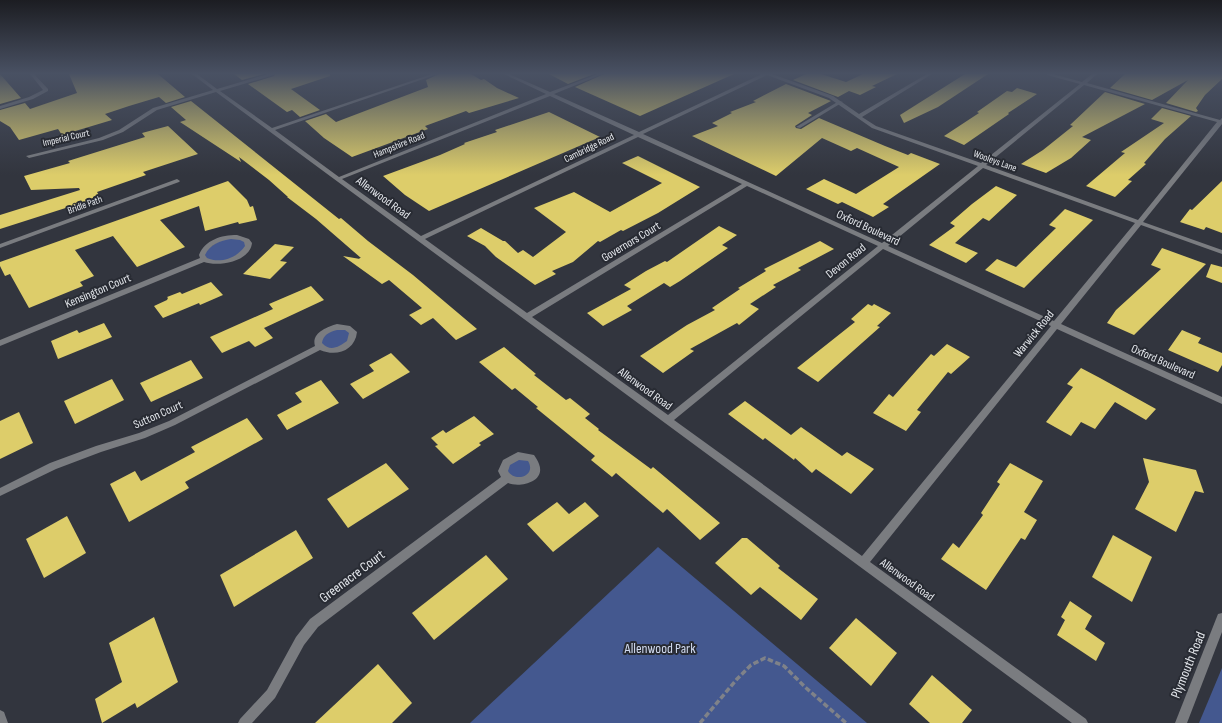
<svg xmlns="http://www.w3.org/2000/svg" width="1222" height="723" viewBox="0 0 1222 723" font-family="'Sofia Sans Condensed',sans-serif">
  <style>
    .green { fill: #44588f }
    .building { fill: #ddcd6a }
    .lines { fill: none; stroke-linecap: round; stroke-linejoin: round }
    .path { stroke: #7f8289; stroke-width: 3.5; stroke-dasharray: 5.5 2.5; stroke-linecap: butt }
    .service { fill: #7a7c80; fill-rule: evenodd }
    .minor { fill: #7a7c80; fill-rule: evenodd }
    .labels { text-anchor: middle; dominant-baseline: central; stroke-width: 4; stroke-linejoin: round; paint-order: stroke }
    .far-street-label { font-size: 10px; fill: #e4e7ec; stroke: #282b33 }
    .street-label { font-size: 12px; fill: #e4e7ec; stroke: #282b33 }
    .near-street-label { font-size: 14px; fill: #e4e7ec; stroke: #282b33 }
    .near-park-label { font-size: 14px; fill: #d1daef; stroke: #282b33 }
  </style>
  <rect width="100%" height="100%" fill="#32353e"/>
  <g class="green">
    <polygon points="242,238 248,247 228,261 208,261 203,252 222,239"/>
    <polygon points="332,328 351,330 349,344 328,351 318,340"/>
    <polygon points="527,457 536,470 516,482 504,467 506,462"/>
    <polygon points="658,547 867,723 470,723"/>
    <polygon points="1222,668 1222,723 1199,723"/>
  </g>
  <g class="building">
    <polygon points="0,74 21,98 0,104"/>
    <polygon points="69,74 158,74 185,97 166,103 159,97 129,106 105,114 112,120 62,135 58,129 19,140 10,127 0,121 0,110 25,103 30,109 77,93"/>
    <polygon points="234,74 264,74 242,80"/>
    <polygon points="275,74 330,74 330,76 291,89 320,110 300,117 292,110 287,112 248,84 274,76"/>
    <polygon points="439,74 471,74 481,80 484,79 497,88 519,98 469,113 466,111 425,126 428,129 352,157 324,138 305,121 326,114 336,122 428,87 426,80"/>
    <polygon points="549,74 594,74 568,84"/>
    <polygon points="604,74 734,74 640,116 575,87"/>
    <polygon points="806,74 821,74 846,82 863,74 897,74 872,86 876,87 860,95 849,91 838,97 793,80"/>
    <polygon points="965,74 988,74 938,107 904,123 900,115"/>
    <polygon points="1125,74 1222,74 1222,79 1205,95 1196,108 1198,111 1196,112 1166,103 1188,80 1152,100 1110,88"/>
    <polygon points="786,84 831,101 808,113 812,115 795,126 796,128 801,129 819,118 885,146 908,155 911,153 940,164 883,204 889,207 873,217 842,202 838,204 806,189 824,179 856,194 899,167 857,148 851,151 822,138 776,176 692,136 718,126 712,123 732,113 730,112 756,102 753,101"/>
    <polygon points="1017,88 1037,94 1008,113 1009,114 964,145 944,136 979,113 977,112 1007,91 1012,92"/>
    <polygon points="1105,92 1145,104 1082,137 1091,140 1071,158 1046,173 1021,164 1043,150 1073,126 1070,125"/>
    <polygon points="191,101 339,219 341,218 368,241 413,275 477,329 456,340 433,318 421,325 409,315 422,308 389,280 382,284 343,256 360,259 359,258 361,258 316,219 287,197 288,197 269,180 239,157 241,162 180,122 186,120 171,107"/>
    <polygon points="1162,108 1191,116 1165,139 1144,163 1146,164 1128,180 1132,181 1115,197 1086,186 1125,153 1121,152 1164,123 1151,119"/>
    <polygon points="549,112 600,137 429,211 405,195 383,176 440,155 465,144 464,143 497,132 495,130"/>
    <polygon points="168,126 198,154 143,172 146,175 97,192 100,197 0,229 0,215 80,190 79,188 31,190 24,176 70,163 68,161 145,137 142,133"/>
    <polygon points="638,156 700,187 658,213 623,231 621,230 600,242 598,241 573,262 552,271 556,274 535,285 496,257 485,246 467,236 481,228 503,241 505,241 518,253 523,250 533,257 566,232 534,208 574,192 610,212 662,183 622,163"/>
    <polygon points="228,181 247,200 250,207 253,206 257,220 239,224 238,222 205,231 199,206 160,220 185,247 137,267 113,236 75,250 94,276 80,282 83,286 29,308 10,274 5,276 0,266 0,262"/>
    <polygon points="1222,181 1222,233 1206,227 1204,230 1180,222 1190,209 1192,210"/>
    <polygon points="996,186 1017,195 989,221 983,218 955,243 978,253 966,263 929,245 955,226 950,223 972,204"/>
    <polygon points="1065,209 1093,220 1024,288 985,270 997,259 1016,267 1056,228 1049,225"/>
    <polygon points="719,226 737,235 722,245 728,248 680,281 670,287 664,283 627,306 632,310 603,326 587,313 631,289 624,285 646,271 665,261 667,262"/>
    <polygon points="820,241 834,249 798,268 801,270 773,285 776,287 750,304 759,309 739,325 737,323 690,349 694,351 663,373 640,356 687,325 715,310 712,308 740,289 738,288 766,271 764,269"/>
    <polygon points="275,244 294,247 280,261 287,262 270,279 243,274"/>
    <polygon points="1162,248 1206,264 1134,335 1107,323 1116,310 1161,269 1151,265"/>
    <polygon points="1211,264 1222,267 1222,283 1206,277"/>
    <polygon points="211,282 223,295 200,305 199,303 163,318 154,306 167,300 168,298 167,297 180,292 182,294"/>
    <polygon points="311,286 324,300 264,328 273,338 255,347 249,341 222,353 210,337 273,309 269,304"/>
    <polygon points="868,304 872,306 874,304 891,313 877,326 880,327 818,382 797,368 855,322 851,319"/>
    <polygon points="104,323 112,337 58,359 51,341 77,330 79,333"/>
    <polygon points="1182,330 1201,338 1198,343 1222,353 1222,365 1218,372 1168,350"/>
    <polygon points="947,344 970,357 951,374 948,372 917,410 921,412 906,431 873,413 889,394 893,397 931,354 934,356"/>
    <polygon points="504,347 536,374 534,375 566,400 570,398 590,414 585,418 599,429 598,430 651,469 653,467 720,523 700,540 667,509 663,513 616,473 612,477 591,460 595,456 536,408 538,407 515,388 512,390 479,362"/>
    <polygon points="391,353 410,372 363,399 350,384 374,371 369,365"/>
    <polygon points="191,360 203,378 151,402 140,383"/>
    <polygon points="1081,368 1100,378 1156,409 1146,420 1115,402 1095,429 1081,422 1071,436 1046,422 1073,387 1067,384"/>
    <polygon points="112,379 124,400 75,424 64,401"/>
    <polygon points="321,380 339,403 287,430 277,415 302,402 295,393"/>
    <polygon points="745,401 791,435 801,427 842,456 847,452 874,469 851,494 816,469 812,473 795,458 794,460 765,438 763,440 728,414"/>
    <polygon points="19,412 33,443 0,459 0,421"/>
    <polygon points="474,416 494,434 479,443 481,445 453,464 435,446 438,445 431,438 443,430 446,433"/>
    <polygon points="247,418 263,439 185,482 189,488 129,522 110,484 135,471 141,481 195,452 191,447"/>
    <polygon points="1143,458 1196,470 1204,493 1195,491 1176,532 1135,509 1149,482"/>
    <polygon points="386,463 409,489 348,528 327,499"/>
    <polygon points="1010,463 1043,481 1024,512 1037,520 1025,540 1021,538 986,590 941,559 953,543 959,548 983,515 981,513 1000,484 997,482"/>
    <polygon points="557,502 569,514 585,502 599,516 553,552 527,524"/>
    <polygon points="67,516 86,553 44,578 26,539"/>
    <polygon points="296,530 313,558 234,607 220,575"/>
    <polygon points="1113,535 1152,557 1132,602 1092,577"/>
    <polygon points="742,538 747,538 780,566 778,568 818,599 801,620 760,587 751,595 715,563"/>
    <polygon points="486,555 508,579 434,640 412,613"/>
    <polygon points="1070,601 1092,616 1085,629 1105,643 1096,661 1057,635 1065,620 1061,617"/>
    <polygon points="154,617 178,682 137,708 135,703 102,723 95,699 122,682 109,643"/>
    <polygon points="856,618 897,653 871,686 829,648"/>
    <polygon points="378,664 412,703 392,723 315,723"/>
    <polygon points="932,675 972,710 962,723 930,723 909,704"/>
  </g>
  <g class="lines">
    <polyline class="path" points="700,723 737,679 751,665 765,658 784,666 805,687 846,723"/>
    <polygon class="service" points="839,101 843,102 800,128 796,127"/>
    <g class="minor">
      <polygon points="30,74 34,74 48,89 48,91 33,99 0,109 0,106 29,97 43,90"/>
      <path d="M 192,74 L 197,74 L 217,89 L 268,74 L 274,74 L 274,75 L 220,91 L 272,128 L 432,74 L 438,74 L 275,130 L 339,177 L 546,94 L 504,74 L 509,74 L 550,92 L 598,74 L 603,74 L 554,94 L 639,132 L 762,74 L 772,74 L 833,96 L 859,114 L 927,74 L 932,74 L 862,117 L 876,126 L 981,163 L 1080,84 L 1047,75 L 1047,74 L 1053,74 L 1082,82 L 1092,74 L 1097,74 L 1087,83 L 1220,120 L 1222,118 L 1222,124 L 1143,222 L 1222,250 L 1222,254 L 1141,225 L 1061,324 L 1222,397 L 1222,404 L 1057,329 L 870,562 L 1086,719 L 1088,723 L 1072,723 L 216,92 L 157,110 L 123,132 L 103,140 L 29,158 L 26,156 L 99,138 L 119,130 L 153,108 L 213,90 ZM 767,75 L 829,98 L 872,128 L 978,166 L 882,243 L 643,134 ZM 1084,85 L 1217,122 L 1138,220 L 986,165 ZM 550,96 L 634,135 L 421,236 L 342,179 ZM 638,137 L 742,184 L 527,313 L 425,239 ZM 983,168 L 1135,223 L 1054,321 L 888,246 ZM 747,186 L 878,246 L 668,415 L 532,317 ZM 883,249 L 1051,326 L 862,556 L 674,420 Z"/>
      <polygon points="177,179 180,181 179,182 0,248 0,244"/>
      <path d="M 237,235 L 249,239 L 252,243 C 250,262 218,267 204,262 L 0,346 L 0,340 L 200,258 L 199,255 C 205,240 221,235 237,235 ZM 231,239 L 240,240 L 244,242 L 245,246 C 237,258 220,264 207,258 L 205,255 C 210,244 220,241 231,239 Z"/>
      <path d="M 337,324 L 350,326 L 357,332 C 355,351 336,357 320,350 L 175,425 L 145,438 L 101,452 L 56,469 L 0,496 L 0,488 L 50,463 L 96,446 L 139,433 L 169,421 L 315,346 C 311,333 327,327 337,324 ZM 337,330 L 345,330 L 349,333 L 347,341 C 339,347 330,352 322,343 C 323,335 329,332 337,330 Z"/>
      <path d="M 518,452 L 534,455 C 536,458 538,461 539,464 C 546,482 520,488 508,483 L 318,627 L 304,645 L 275,698 L 252,723 L 238,723 L 240,719 L 267,690 L 296,637 L 310,619 L 501,477 L 498,471 L 503,460 ZM 519,460 L 528,461 C 537,476 515,483 508,471 L 510,465 Z"/>
      <polygon points="1222,613 1222,632 1187,723 1175,723 1218,614"/>
      <polygon points="0,710 4,712 8,723 0,723"/>
    </g>
  </g>
  <linearGradient id="sky" x2="0" y2="1"><stop stop-color="#1c1d22"/><stop offset="0.42" stop-color="#495163"/><stop offset="1" stop-color="#495163" stop-opacity="0"/></linearGradient>
  <rect width="1222" height="175" fill="url(#sky)"/>
  <g class="labels">
    <g class="far-street-label">
      <text transform="translate(66 138) rotate(-13)">Imperial Court</text>
      <text transform="translate(399 145) rotate(-22)">Hampshire Road</text>
      <text transform="translate(589 148) rotate(-26)">Cambridge Road</text>
      <text transform="translate(995 161) rotate(20)">Wooleys Lane</text>
      <text transform="translate(85 205) rotate(-20)">Bridle Path</text>
    </g>
    <g class="street-label">
      <text transform="translate(383 198) rotate(36)">Allenwood Road</text>
      <text transform="translate(868 228) rotate(25)">Oxford Boulevard</text>
      <text transform="translate(631 242) rotate(-31)">Governors Court</text>
      <text transform="translate(846 261) rotate(-39)">Devon Road</text>
      <text transform="translate(98 291) rotate(-23)">Kensington Court</text>
      <text transform="translate(1034 334) rotate(-51)">Warwick Road</text>
      <text transform="translate(1163 362) rotate(24)">Oxford Boulevard</text>
      <text transform="translate(645 389) rotate(36)">Allenwood Road</text>
      <text transform="translate(158 415) rotate(-24)">Sutton Court</text>
      <text transform="translate(907 580) rotate(36)">Allenwood Road</text>
    </g>
    <g class="near-street-label">
      <text transform="translate(352 576) rotate(-37)">Greenacre Court</text>
      <text transform="translate(1188 665) rotate(-68)">Plymouth Road</text>
    </g>
    <g class="near-park-label">
      <text x="660" y="648">Allenwood Park</text>
    </g>
  </g>
</svg>
